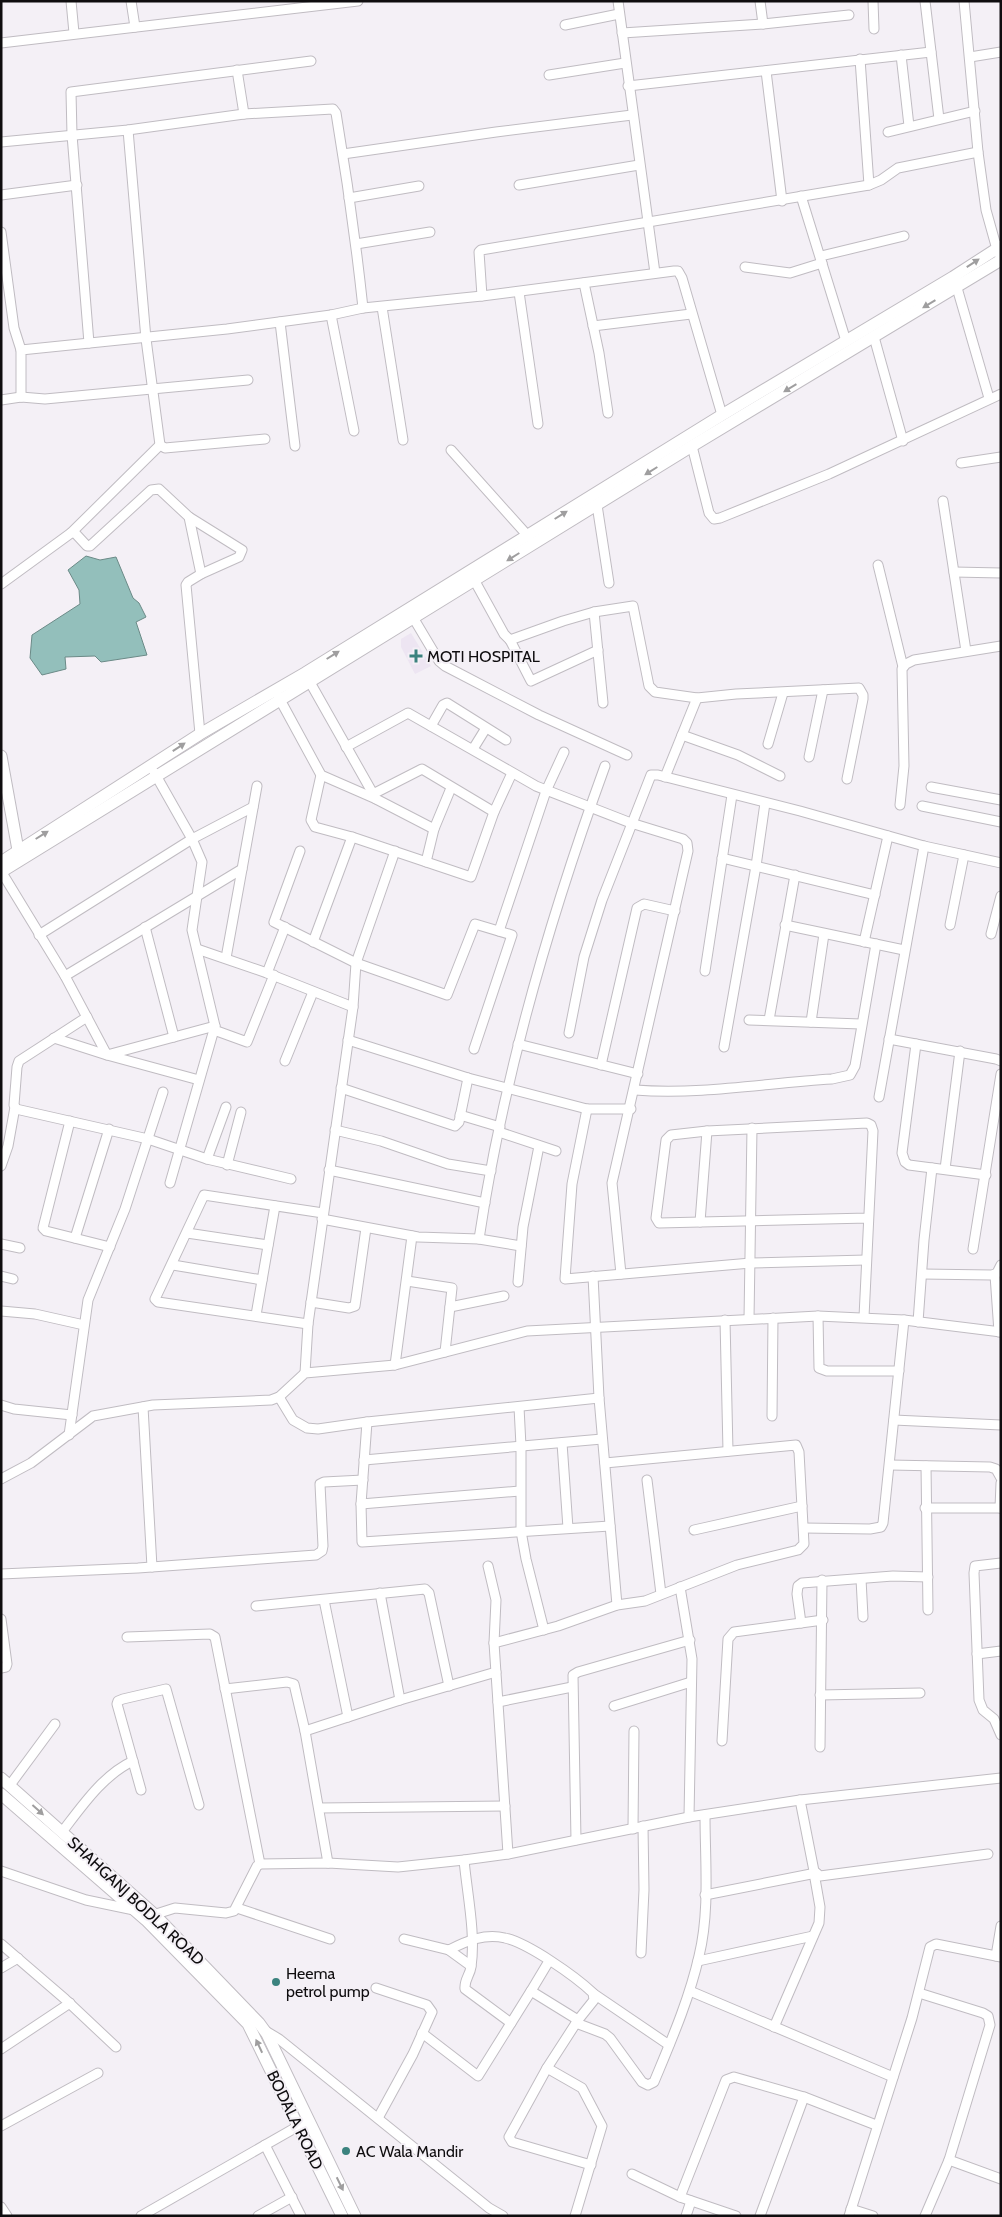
<svg xmlns="http://www.w3.org/2000/svg" width="1002" height="2217" viewBox="0 0 1002 2217" font-family="Cabin,sans-serif">
  <style>
    .built { fill: #ede5f2 }
    .water { fill: #93bfbb; stroke: #6b8a87 }
    .lines { fill: none; stroke-linecap: round; stroke-linejoin: round }
    .minor-casing { stroke: #c0bcc2; stroke-width: 11 }
    .major-casing { stroke: #c0bcc2; stroke-width: 13 }
    .minor { stroke: #fff; stroke-width: 9 }
    .major { stroke: #fff; stroke-width: 11 }
    .oneway { fill: #9f9e9f }
    .poi-dot { fill: #3b827e; stroke: #f4f0f6; stroke-width: 2 }
    .labels { text-anchor: middle; dominant-baseline: central; stroke-width: 4; stroke-linejoin: round; paint-order: stroke }
    .poi-label { font-size: 16px; fill: #0f0d0f; stroke: #f4f0f6; text-anchor: start }
    .street-label { font-size: 16px; fill: #0f0d0f; stroke: #f4f0f6 }
  </style>
  <rect width="100%" height="100%" fill="#f4f0f6"/>
  <polygon class="built" points="411,633 431,666 415,674 401,647 401,639"/>
  <polygon class="water" points="86,556 100,560 116,557 133,598 139,603 146,617 136,622 147,655 101,662 95,656 65,657 66,669 42,675 30,658 32,635 80,604 79,590 68,570"/>
  <g class="lines">
    <defs>
      <g id="minor">
        <polyline points="71,1 74,33"/>
        <polyline points="131,1 135,27"/>
        <polyline points="618,1 655,273"/>
        <polyline points="760,1 763,24"/>
        <polyline points="873,1 874,29"/>
        <polyline points="925,1 939,119"/>
        <polyline points="964,1 978,152 986,210 998,253"/>
        <polyline points="565,25 619,14"/>
        <polyline points="622,33 763,24 849,15"/>
        <polyline points="1,43 358,1"/>
        <polyline points="901,55 909,126"/>
        <polyline points="970,57 1001,52"/>
        <polyline points="860,59 869,185"/>
        <polyline points="237,70 244,114"/>
        <polyline points="766,71 782,201"/>
        <polyline points="549,75 625,63"/>
        <polyline points="628,86 931,52"/>
        <polyline points="128,130 146,339 160,445"/>
        <polyline points="888,132 975,111"/>
        <path d="M 1,142 L 128,130 L 244,114 L 333,109 L 336,113 C 347,178 356,243 363,308"/>
        <polyline points="343,154 496,132 632,115"/>
        <polyline points="519,185 639,165"/>
        <polyline points="1,195 77,185"/>
        <polyline points="801,196 846,341"/>
        <polyline points="349,198 419,186"/>
        <polyline points="1,232 14,328 21,350"/>
        <polyline points="356,244 430,232"/>
        <polyline points="821,256 904,236"/>
        <polyline points="745,267 790,273 822,263"/>
        <polyline points="955,281 989,398"/>
        <polyline points="584,283 599,353 608,413"/>
        <polyline points="519,292 538,424"/>
        <polyline points="482,296 479,252 481,250 869,185 881,180 898,168 978,152"/>
        <polyline points="382,307 403,440"/>
        <polyline points="331,315 354,431"/>
        <polyline points="280,322 295,446"/>
        <polyline points="593,326 691,314"/>
        <polyline points="874,337 903,441"/>
        <polyline points="89,343 72,135 71,92 311,61"/>
        <polyline points="21,397 21,350 227,329 331,315 363,308 482,296 674,271 678,271 682,278 722,415"/>
        <polyline points="1,400 21,397 45,399 248,380"/>
        <polyline points="160,445 165,448 265,439"/>
        <polyline points="692,446 709,513 714,519 720,518 829,474 1001,394"/>
        <polyline points="451,450 528,536"/>
        <polyline points="961,463 1001,457"/>
        <polyline points="943,501 966,651"/>
        <polyline points="597,505 609,583"/>
        <polyline points="189,517 242,550 239,557 201,574"/>
        <polyline points="71,533 160,445"/>
        <polyline points="878,565 903,667"/>
        <polyline points="954,572 1001,573"/>
        <polyline points="472,576 504,634 510,640 563,621 594,612 633,606 649,686 655,692 697,698 736,694 859,688 863,695 863,699 847,779"/>
        <polyline points="1,584 71,533 74,532 87,546 90,546 151,490 159,489 189,517 201,574 188,582 186,585 200,734"/>
        <polyline points="594,612 603,703"/>
        <polyline points="411,614 439,661 445,666 539,715 627,755"/>
        <polyline points="510,640 531,681 598,650"/>
        <polyline points="307,677 376,799 434,829"/>
        <polyline points="278,696 321,775 376,799"/>
        <polyline points="431,726 443,705 447,703 506,740"/>
        <polyline points="682,735 738,755 780,776"/>
        <polyline points="768,744 783,693"/>
        <polyline points="346,747 408,713 536,786 631,823 683,839 687,843 688,851 612,1183 621,1274"/>
        <polyline points="473,749 486,728"/>
        <polyline points="809,757 823,690"/>
        <polyline points="154,772 192,839 202,862 192,930 215,1026 170,1183"/>
        <polyline points="321,775 311,820 315,827 352,837 471,877 494,812 512,773"/>
        <polyline points="665,777 697,698"/>
        <polyline points="931,787 1001,800"/>
        <polyline points="373,794 422,769 494,812"/>
        <polyline points="900,805 904,766 902,669 906,664 914,660 1001,646"/>
        <polyline points="922,806 1001,822"/>
        <polyline points="300,851 274,922 356,963 447,995 475,924 512,935 474,1049"/>
        <polyline points="722,858 875,895"/>
        <polyline points="426,862 434,829 451,788"/>
        <polyline points="1,871 65,976 107,1055 215,1026"/>
        <polyline points="785,925 904,950"/>
        <polyline points="950,925 964,855"/>
        <polyline points="145,927 174,1037"/>
        <polyline points="499,931 546,791 564,752"/>
        <polyline points="991,934 1001,896"/>
        <polyline points="39,935 192,839 253,807"/>
        <polyline points="313,942 352,837"/>
        <polyline points="864,942 888,836"/>
        <polyline points="197,949 267,973 353,1007"/>
        <polyline points="226,958 257,786"/>
        <polyline points="705,971 732,795"/>
        <polyline points="267,973 285,927"/>
        <polyline points="65,976 242,869"/>
        <polyline points="87,1017 19,1061 17,1067 14,1105 16,1109 148,1139 207,1159 291,1179"/>
        <polyline points="749,1020 861,1024"/>
        <polyline points="769,1020 795,875"/>
        <polyline points="811,1022 824,934"/>
        <polyline points="214,1030 247,1042 274,975"/>
        <polyline points="569,1033 584,957 602,900 651,775 658,775 800,811 924,846 1001,863"/>
        <polyline points="54,1038 107,1055 199,1080"/>
        <polyline points="889,1039 996,1059 1001,1061"/>
        <polyline points="348,1040 468,1078 587,1109 631,1109"/>
        <polyline points="518,1044 638,1074"/>
        <polyline points="916,1044 902,1153 905,1162 909,1165 986,1175"/>
        <polyline points="724,1047 756,866 765,803"/>
        <polyline points="285,1061 313,992"/>
        <polyline points="601,1065 637,908 644,904 675,911"/>
        <polyline points="341,1088 455,1126 459,1122 468,1078"/>
        <path d="M 635,1090 C 701,1095 766,1083 832,1079 L 850,1075 L 855,1066 L 876,944"/>
        <polyline points="879,1097 924,846"/>
        <polyline points="587,1109 572,1184 565,1279 751,1263 866,1260"/>
        <polyline points="460,1115 500,1127"/>
        <polyline points="70,1121 43,1228 46,1231 110,1247"/>
        <polyline points="335,1130 381,1141 448,1164 491,1171"/>
        <polyline points="499,1132 556,1151"/>
        <polyline points="207,1159 226,1107"/>
        <polyline points="227,1165 241,1112"/>
        <polyline points="1,1166 8,1146 15,1107"/>
        <polyline points="945,1169 960,1051"/>
        <polyline points="329,1170 485,1203"/>
        <polyline points="322,1219 418,1237 479,1239 521,1246"/>
        <polyline points="700,1222 707,1131"/>
        <polyline points="187,1233 268,1245"/>
        <polyline points="75,1238 109,1129"/>
        <path d="M 479,1239 C 503,1077 549,920 605,766"/>
        <polyline points="1,1244 20,1248"/>
        <polyline points="973,1249 1001,1074"/>
        <polyline points="173,1265 262,1280"/>
        <polyline points="922,1274 992,1275 997,1273 1001,1265"/>
        <polyline points="995,1275 999,1332"/>
        <polyline points="1,1276 13,1279"/>
        <polyline points="593,1276 599,1398 617,1605"/>
        <polyline points="407,1281 452,1288 445,1352"/>
        <polyline points="518,1282 523,1227 539,1146"/>
        <polyline points="311,1302 349,1308 355,1306 366,1228"/>
        <polyline points="450,1307 504,1296"/>
        <polyline points="1,1311 35,1314 84,1325"/>
        <polyline points="256,1315 275,1206"/>
        <polyline points="818,1316 819,1368 827,1371 899,1371"/>
        <polyline points="864,1317 873,1131 871,1125 867,1123 707,1131 671,1135 666,1140 656,1218 659,1223 868,1218"/>
        <polyline points="749,1319 752,1128"/>
        <polyline points="725,1320 728,1451"/>
        <polyline points="918,1322 924,1240 932,1168"/>
        <polyline points="308,1324 158,1302 155,1299 204,1195 323,1213"/>
        <polyline points="395,1365 412,1236"/>
        <polyline points="305,1373 308,1324 353,1007 356,963 395,851"/>
        <polyline points="279,1397 293,1420 307,1428 318,1429 367,1422 599,1398"/>
        <polyline points="1,1405 14,1409 72,1415"/>
        <polyline points="143,1407 152,1567"/>
        <polyline points="519,1407 521,1446 521,1531 526,1559 544,1630"/>
        <polyline points="772,1416 773,1318"/>
        <polyline points="894,1420 1001,1425"/>
        <polyline points="367,1422 361,1504 362,1542 610,1526"/>
        <polyline points="69,1435 88,1300 125,1209 163,1092"/>
        <polyline points="562,1443 568,1528"/>
        <polyline points="364,1460 602,1439"/>
        <polyline points="890,1465 990,1467 996,1469 1001,1478"/>
        <polyline points="926,1466 928,1610"/>
        <polyline points="1,1479 31,1463 93,1416 153,1405 271,1400 279,1397 305,1373 395,1365 527,1331 818,1316 904,1320 1001,1332"/>
        <polyline points="647,1480 661,1594"/>
        <polyline points="361,1504 520,1491"/>
        <polyline points="925,1508 1001,1508"/>
        <polyline points="1000,1508 1001,1483"/>
        <polyline points="804,1528 870,1529 881,1527 883,1523 904,1320"/>
        <polyline points="694,1530 802,1506"/>
        <polyline points="1001,1563 975,1566 974,1573 979,1700 983,1710 994,1719 1001,1735"/>
        <polyline points="488,1566 496,1600 494,1643 508,1854"/>
        <polyline points="1,1574 138,1568 316,1555 322,1551 323,1546 320,1484 324,1482 363,1480"/>
        <polyline points="861,1579 863,1617"/>
        <polyline points="680,1587 692,1659 689,1817"/>
        <polyline points="380,1593 400,1700"/>
        <polyline points="324,1600 348,1717"/>
        <polyline points="256,1606 425,1589 429,1593 449,1686"/>
        <polyline points="1,1619 7,1664 6,1667 1,1668"/>
        <polyline points="801,1623 797,1594 798,1586 802,1583 893,1576 928,1577"/>
        <polyline points="127,1637 210,1634 215,1637 260,1864"/>
        <polyline points="494,1643 558,1626 617,1605 645,1601 737,1565 798,1550 804,1544 799,1452 796,1445 605,1463"/>
        <polyline points="977,1654 1001,1651"/>
        <polyline points="225,1689 287,1682 294,1684 305,1731 328,1863"/>
        <polyline points="820,1695 920,1693"/>
        <polyline points="498,1702 572,1687"/>
        <polyline points="614,1706 691,1682"/>
        <polyline points="305,1731 400,1700 496,1672"/>
        <polyline points="722,1741 728,1639 734,1632 823,1620"/>
        <polyline points="820,1747 822,1580"/>
        <polyline points="10,1785 55,1724"/>
        <polyline points="141,1790 117,1704 118,1701 123,1699 166,1689 199,1805"/>
        <polyline points="800,1800 814,1871 820,1876 988,1854"/>
        <polyline points="319,1808 505,1806"/>
        <polyline points="633,1829 634,1731"/>
        <path d="M 62,1832 C 82,1806 103,1775 133,1761"/>
        <polyline points="576,1840 573,1675 578,1672 690,1640"/>
        <path d="M 464,1860 C 467,1893 476,1934 471,1967 C 470,1975 464,1980 465,1989 L 511,2023"/>
        <polyline points="1,1871 86,1900 134,1910"/>
        <polyline points="705,1895 816,1873"/>
        <polyline points="237,1908 330,1939"/>
        <polyline points="150,1916 175,1908 226,1913 234,1911 257,1866 260,1864 328,1863 398,1867 464,1860 508,1854 689,1817 800,1800 1001,1778"/>
        <path d="M 404,1939 L 449,1950 C 466,1941 485,1933 505,1938 C 528,1943 575,1976 593,1993 L 594,2000 L 578,2020 L 547,2068 L 509,2137 L 512,2142 L 591,2165"/>
        <polyline points="1,1944 65,1999 116,2047"/>
        <polyline points="449,1950 471,1966"/>
        <polyline points="641,1953 644,1890 643,1826"/>
        <polyline points="996,1956 1001,1926"/>
        <polyline points="549,1961 531,1991 578,2020"/>
        <polyline points="698,1961 813,1936"/>
        <polyline points="1,1968 18,1958"/>
        <polyline points="376,1988 427,2005 432,2012 413,2054 378,2118"/>
        <polyline points="690,1991 893,2077"/>
        <polyline points="919,1993 983,2013 988,2016 990,2025 949,2160 925,2216"/>
        <polyline points="594,1994 669,2045"/>
        <path d="M 576,2023 L 605,2034 L 610,2038 L 642,2082 L 648,2085 L 654,2082 C 671,2041 689,2000 699,1956 C 710,1911 705,1861 705,1815"/>
        <polyline points="774,2027 819,1923 820,1907 814,1873"/>
        <polyline points="264,2030 279,2039 489,2208 503,2216"/>
        <polyline points="422,2033 478,2076 531,1991"/>
        <polyline points="1,2049 70,2003"/>
        <polyline points="547,2068 582,2088 602,2126 575,2216"/>
        <polyline points="804,2097 876,2125"/>
        <polyline points="1,2126 98,2073"/>
        <polyline points="265,2145 301,2216"/>
        <polyline points="949,2160 1001,2179"/>
        <polyline points="632,2174 680,2197 736,2216"/>
        <polyline points="680,2197 726,2080 734,2077 804,2097 760,2216"/>
        <polyline points="1,2207 7,2216"/>
        <polyline points="851,2209 873,2216"/>
        <polyline points="141,2216 302,2124"/>
        <polyline points="258,2216 292,2197"/>
        <polyline points="686,2216 691,2201"/>
        <polyline points="849,2216 912,2018 930,1947 936,1944 1001,1957"/>
      </g>
      <g id="major">
        <polyline points="1,756 18,850"/>
        <polyline points="1,862 200,734 305,673 722,415 953,277 1001,246"/>
        <polyline points="1,872 692,446 1001,260"/>
        <polyline points="1,1778 154,1914 259,2023 267,2034 355,2216"/>
        <polyline points="1,1794 146,1920 248,2024 342,2216"/>
      </g>
    </defs>
    <use href="#minor" class="minor-casing"/>
    <use href="#major" class="major-casing"/>
    <use href="#minor" class="minor"/>
    <use href="#major" class="major"/>
  </g>
  <defs><path id="oneway-solid" d="M-6-.8H1V-3.2L6.5 0L1 3.2V.8H-6Z" transform="scale(1.25)"/></defs>
  <g class="oneway">
    <use href="#oneway-solid" transform="translate(973 263) rotate(-33)"/>
    <use href="#oneway-solid" transform="translate(929 304) rotate(149)"/>
    <use href="#oneway-solid" transform="translate(790 388) rotate(149)"/>
    <use href="#oneway-solid" transform="translate(651 471) rotate(148)"/>
    <use href="#oneway-solid" transform="translate(561 515) rotate(-32)"/>
    <use href="#oneway-solid" transform="translate(513 557) rotate(148)"/>
    <use href="#oneway-solid" transform="translate(333 655) rotate(-32)"/>
    <use href="#oneway-solid" transform="translate(179 747) rotate(-33)"/>
    <use href="#oneway-solid" transform="translate(42 835) rotate(-32)"/>
    <use href="#oneway-solid" transform="translate(38 1810) rotate(42)"/>
    <use href="#oneway-solid" transform="translate(259 2046) rotate(-115)"/>
    <use href="#oneway-solid" transform="translate(340 2184) rotate(64)"/>
  </g>
  <g class="poi-dot">
    <path d="M413.5 648.5h5v5h5v5h-5v5h-5v-5h-5v-5h5z"/>
    <circle cx="276" cy="1982" r="5"/>
    <circle cx="346" cy="2151" r="5"/>
  </g>
  <g class="labels">
    <g class="poi-label">
      <text x="427" y="656">MOTI HOSPITAL</text>
      <text x="286" y="1973">Heema<tspan x="286" dy="18">petrol pump</tspan></text>
      <text x="356" y="2151">AC Wala Mandir</text>
    </g>
    <g class="street-label">
      <text transform="translate(136 1901) rotate(43)">SHAHGANJ BODLA ROAD</text>
      <text transform="translate(295 2120) rotate(64)">BODALA ROAD</text>
    </g>
  </g>
  <rect width="1002" height="2217" fill="none" stroke="#0f0d0f" stroke-width="5"/>
</svg>
